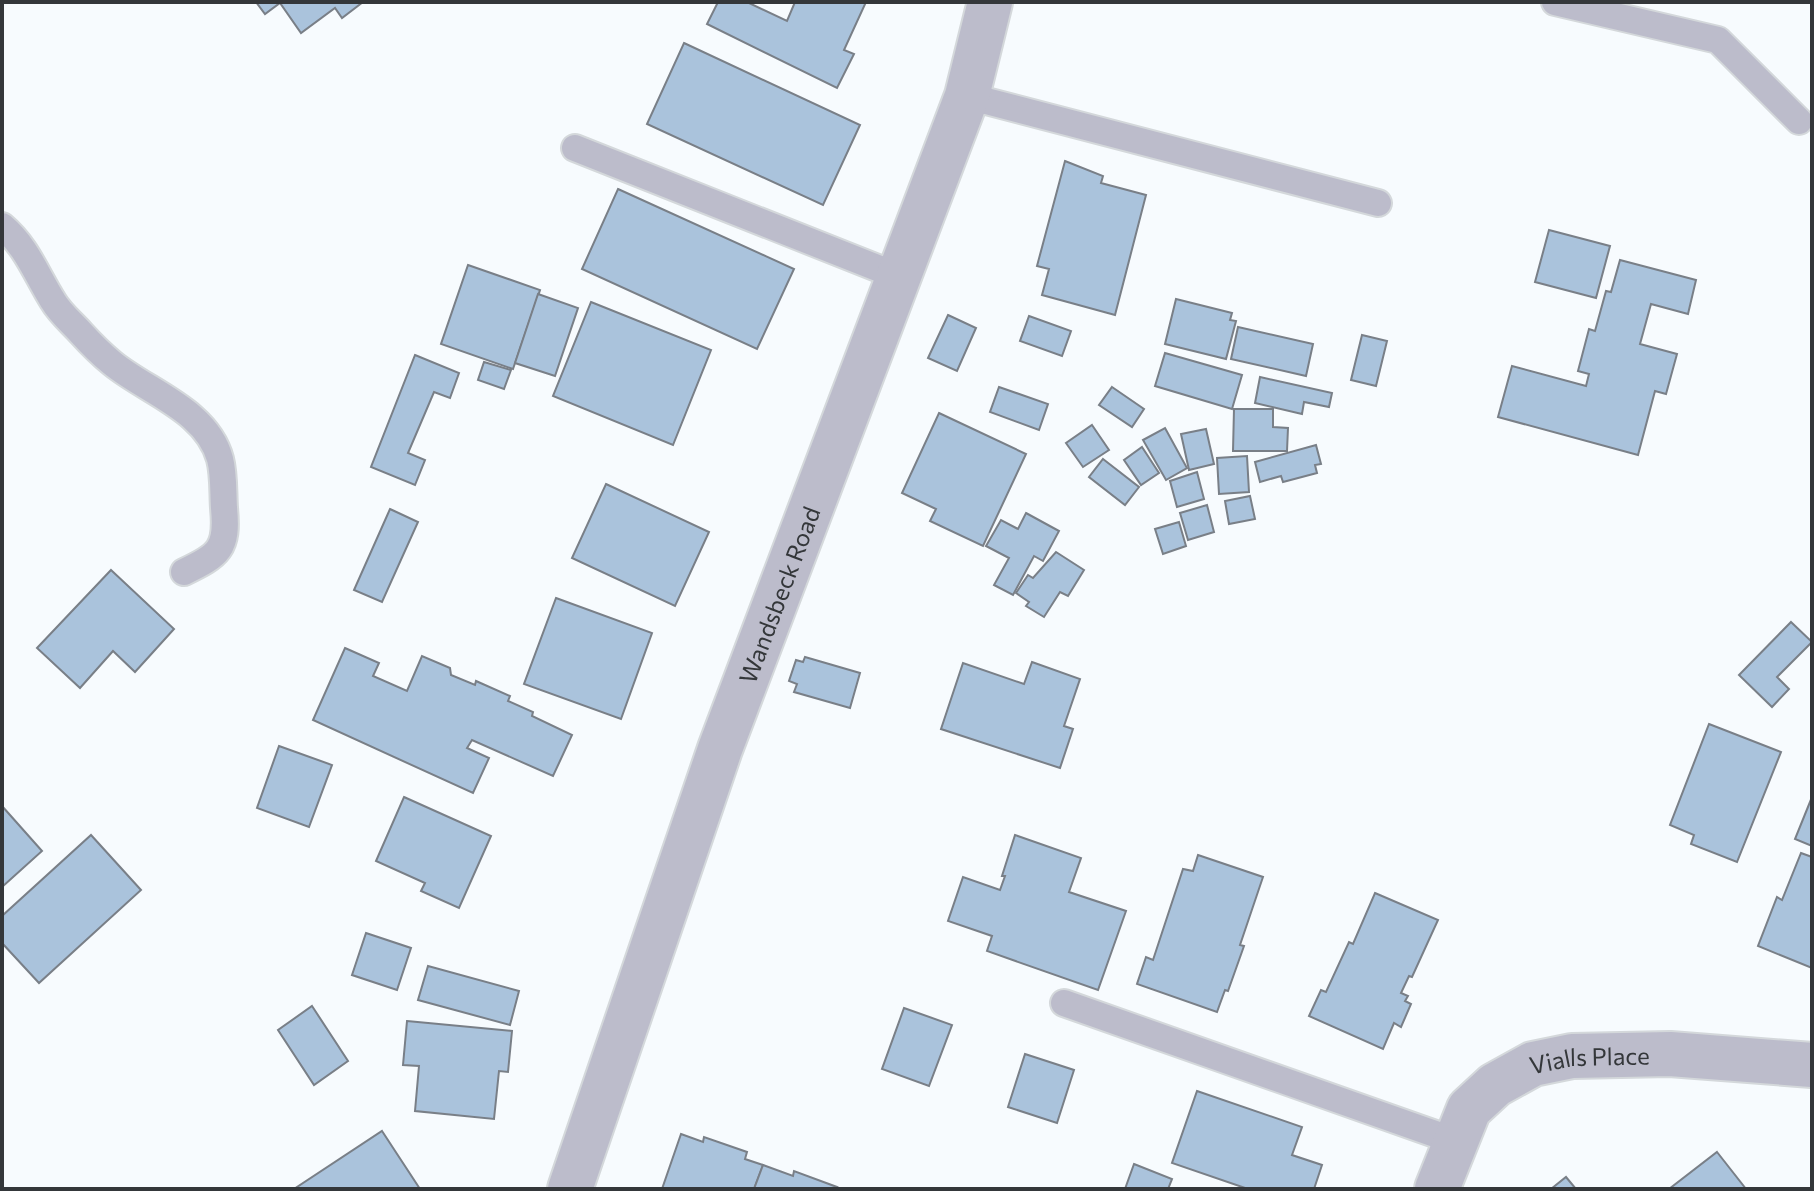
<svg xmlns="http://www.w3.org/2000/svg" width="1814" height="1191" viewBox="0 0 1814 1191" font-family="Commissioner,sans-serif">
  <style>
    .building { fill: #aac3dc; stroke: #797f87; stroke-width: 2 }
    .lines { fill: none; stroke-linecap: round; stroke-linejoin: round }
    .lane-casing { stroke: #d4d8db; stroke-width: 30 }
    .street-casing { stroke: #d4d8db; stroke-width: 48 }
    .lane { stroke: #bcbccb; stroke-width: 26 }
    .street { stroke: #bcbccb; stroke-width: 44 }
    .labels { text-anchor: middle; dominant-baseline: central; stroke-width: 7; stroke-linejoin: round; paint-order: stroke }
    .street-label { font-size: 24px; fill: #34373a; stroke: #fff }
  </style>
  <rect width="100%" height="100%" fill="#f7fbfe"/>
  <g class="building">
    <polygon points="256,2 363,2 342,18 335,8 301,33 280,3 265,14"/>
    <polygon points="718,2 747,2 787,21 795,2 866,2 844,50 854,54 837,88 707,24"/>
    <polygon points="684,43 860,125 823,205 647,124"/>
    <polygon points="1065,161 1103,176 1101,183 1146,195 1115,315 1042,295 1049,269 1037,266"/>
    <polygon points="618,189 794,269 757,349 582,269"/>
    <polygon points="1549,230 1610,246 1596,298 1535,282"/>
    <polygon points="1620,260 1696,280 1688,314 1651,304 1640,344 1677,354 1666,394 1655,391 1638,455 1498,417 1512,366 1586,386 1589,374 1578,371 1589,329 1595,331 1606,291 1611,292"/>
    <polygon points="468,265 540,290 513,369 441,344"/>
    <polygon points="538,294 578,308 555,376 515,363"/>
    <polygon points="1176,299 1232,313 1230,320 1236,321 1226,359 1165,344"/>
    <polygon points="591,302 711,350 673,445 553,396"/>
    <polygon points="948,315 976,328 957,371 928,358"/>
    <polygon points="1029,316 1071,331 1062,356 1020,341"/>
    <polygon points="1238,327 1313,344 1306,376 1231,359"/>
    <polygon points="1362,335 1387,341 1376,386 1351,380"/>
    <polygon points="1165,353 1242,375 1232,409 1155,386"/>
    <polygon points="415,355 459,373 450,398 434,392 408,453 425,460 415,485 371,467"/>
    <polygon points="484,362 511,370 504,389 478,380"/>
    <polygon points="1260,377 1332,393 1329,407 1304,402 1302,414 1255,403"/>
    <polygon points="999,387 1048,404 1039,430 990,412"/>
    <polygon points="1112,387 1144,409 1132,427 1099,405"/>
    <polygon points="1234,409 1273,409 1273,427 1288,428 1287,451 1233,451"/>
    <polygon points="939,413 1026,454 983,546 930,521 936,509 902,493"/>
    <polygon points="1092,425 1109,450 1083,467 1066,443"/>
    <polygon points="1165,428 1187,468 1166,480 1143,440"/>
    <polygon points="1206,429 1214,464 1189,470 1181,434"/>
    <polygon points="1316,445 1321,464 1315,465 1317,473 1283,482 1281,476 1260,482 1255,462"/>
    <polygon points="1142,447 1159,473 1141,485 1124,460"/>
    <polygon points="1247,456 1249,492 1219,494 1217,458"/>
    <polygon points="1103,459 1139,487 1125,505 1089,477"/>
    <polygon points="1197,472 1204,499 1177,507 1170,481"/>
    <polygon points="606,484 709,532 675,606 572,558"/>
    <polygon points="1250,496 1255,519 1229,524 1225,501"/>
    <polygon points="1207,505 1214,532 1188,540 1180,513"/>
    <polygon points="390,509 418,522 382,602 354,590"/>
    <polygon points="1026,513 1059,531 1043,561 1034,556 1013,595 994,585 1009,558 986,546 1001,520 1018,529"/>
    <polygon points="1179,522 1186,546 1163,554 1155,529"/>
    <polygon points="1056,552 1084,570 1068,596 1060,592 1044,617 1026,606 1029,602 1016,593 1028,575 1033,578"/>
    <polygon points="111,570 174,629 135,672 113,651 80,688 37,648"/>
    <polygon points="556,598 652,633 621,719 524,684"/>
    <polygon points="1791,622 1812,642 1777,677 1789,689 1772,707 1739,675"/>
    <polygon points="345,648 379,663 373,676 407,691 422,656 450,668 451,675 475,685 476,681 510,696 508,701 533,712 532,716 572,735 553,776 472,740 467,748 489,758 473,793 313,720"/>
    <polygon points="805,657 860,673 850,708 794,692 797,684 789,681 796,660 803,662"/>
    <polygon points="1032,662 1080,679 1064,726 1073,729 1060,768 941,729 963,663 1024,684"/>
    <polygon points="1709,724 1781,752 1737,862 1691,844 1694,835 1670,825"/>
    <polygon points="279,746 332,765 309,827 257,808"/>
    <polygon points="404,797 491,836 459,908 421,891 425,883 376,861"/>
    <polygon points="1812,797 1812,846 1795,839"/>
    <polygon points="2,806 42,851 2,887"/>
    <polygon points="91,835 141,890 39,983 2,943 2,916"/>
    <polygon points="1015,835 1081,858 1069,892 1126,911 1098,990 987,951 992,936 948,921 963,877 1000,890 1005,876 1002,876"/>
    <polygon points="1801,853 1812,857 1812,968 1758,946 1777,897 1782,900"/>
    <polygon points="1198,855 1263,877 1240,945 1244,946 1228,991 1225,990 1217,1012 1137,984 1146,957 1153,960 1183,869 1193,871"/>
    <polygon points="1375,893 1438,920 1412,977 1409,976 1401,993 1408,996 1405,1001 1411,1004 1401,1027 1394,1023 1383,1049 1309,1016 1321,990 1326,992 1349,942 1353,944"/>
    <polygon points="366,933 411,948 397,990 352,975"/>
    <polygon points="428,966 519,991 510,1025 418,1000"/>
    <polygon points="312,1006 348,1061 314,1085 278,1030"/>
    <polygon points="904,1008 952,1025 929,1086 882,1069"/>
    <polygon points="407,1021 512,1031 508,1072 499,1071 494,1119 415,1111 419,1066 403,1065"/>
    <polygon points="1025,1054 1074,1070 1057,1123 1008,1107"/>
    <polygon points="1197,1091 1302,1127 1292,1155 1322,1165 1314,1189 1248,1189 1172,1163"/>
    <polygon points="382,1131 420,1189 294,1189"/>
    <polygon points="681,1134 703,1142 704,1137 747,1152 745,1159 763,1165 754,1189 662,1189"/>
    <polygon points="1717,1152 1746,1189 1669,1189"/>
    <polygon points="1134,1164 1172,1179 1168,1189 1125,1189"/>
    <polygon points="763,1165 793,1176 794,1171 837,1187 835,1189 754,1189"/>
    <polygon points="1566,1177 1576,1189 1551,1189"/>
  </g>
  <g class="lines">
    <defs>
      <g id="lane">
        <polyline points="1555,2 1718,40 1799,121"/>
        <polyline points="967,96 1378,203"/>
        <polyline points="575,148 900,277"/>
        <path d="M 2,226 C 27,247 36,274 53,301 C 60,313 72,323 81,333 C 91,344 101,354 112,363 C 147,392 207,410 220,459 C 224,474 223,492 224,508 C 228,549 219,555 184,572"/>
        <polyline points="1064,1003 1455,1141"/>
      </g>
      <g id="street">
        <path id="s1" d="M 570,1189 L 720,749 L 967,96 L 990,2"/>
        <path id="s2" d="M 1437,1189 L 1469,1109 L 1495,1085 L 1533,1064 L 1572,1056 L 1670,1054 L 1812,1065"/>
      </g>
    </defs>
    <use href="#lane" class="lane-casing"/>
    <use href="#street" class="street-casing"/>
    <use href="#lane" class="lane"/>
    <use href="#street" class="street"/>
  </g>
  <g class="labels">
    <g class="street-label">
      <text stroke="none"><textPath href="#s1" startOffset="630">Wandsbeck Road</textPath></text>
      <text stroke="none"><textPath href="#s2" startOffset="222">Vialls Place</textPath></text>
    </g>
  </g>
  <rect width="1814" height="1191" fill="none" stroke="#34373a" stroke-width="8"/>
</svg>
